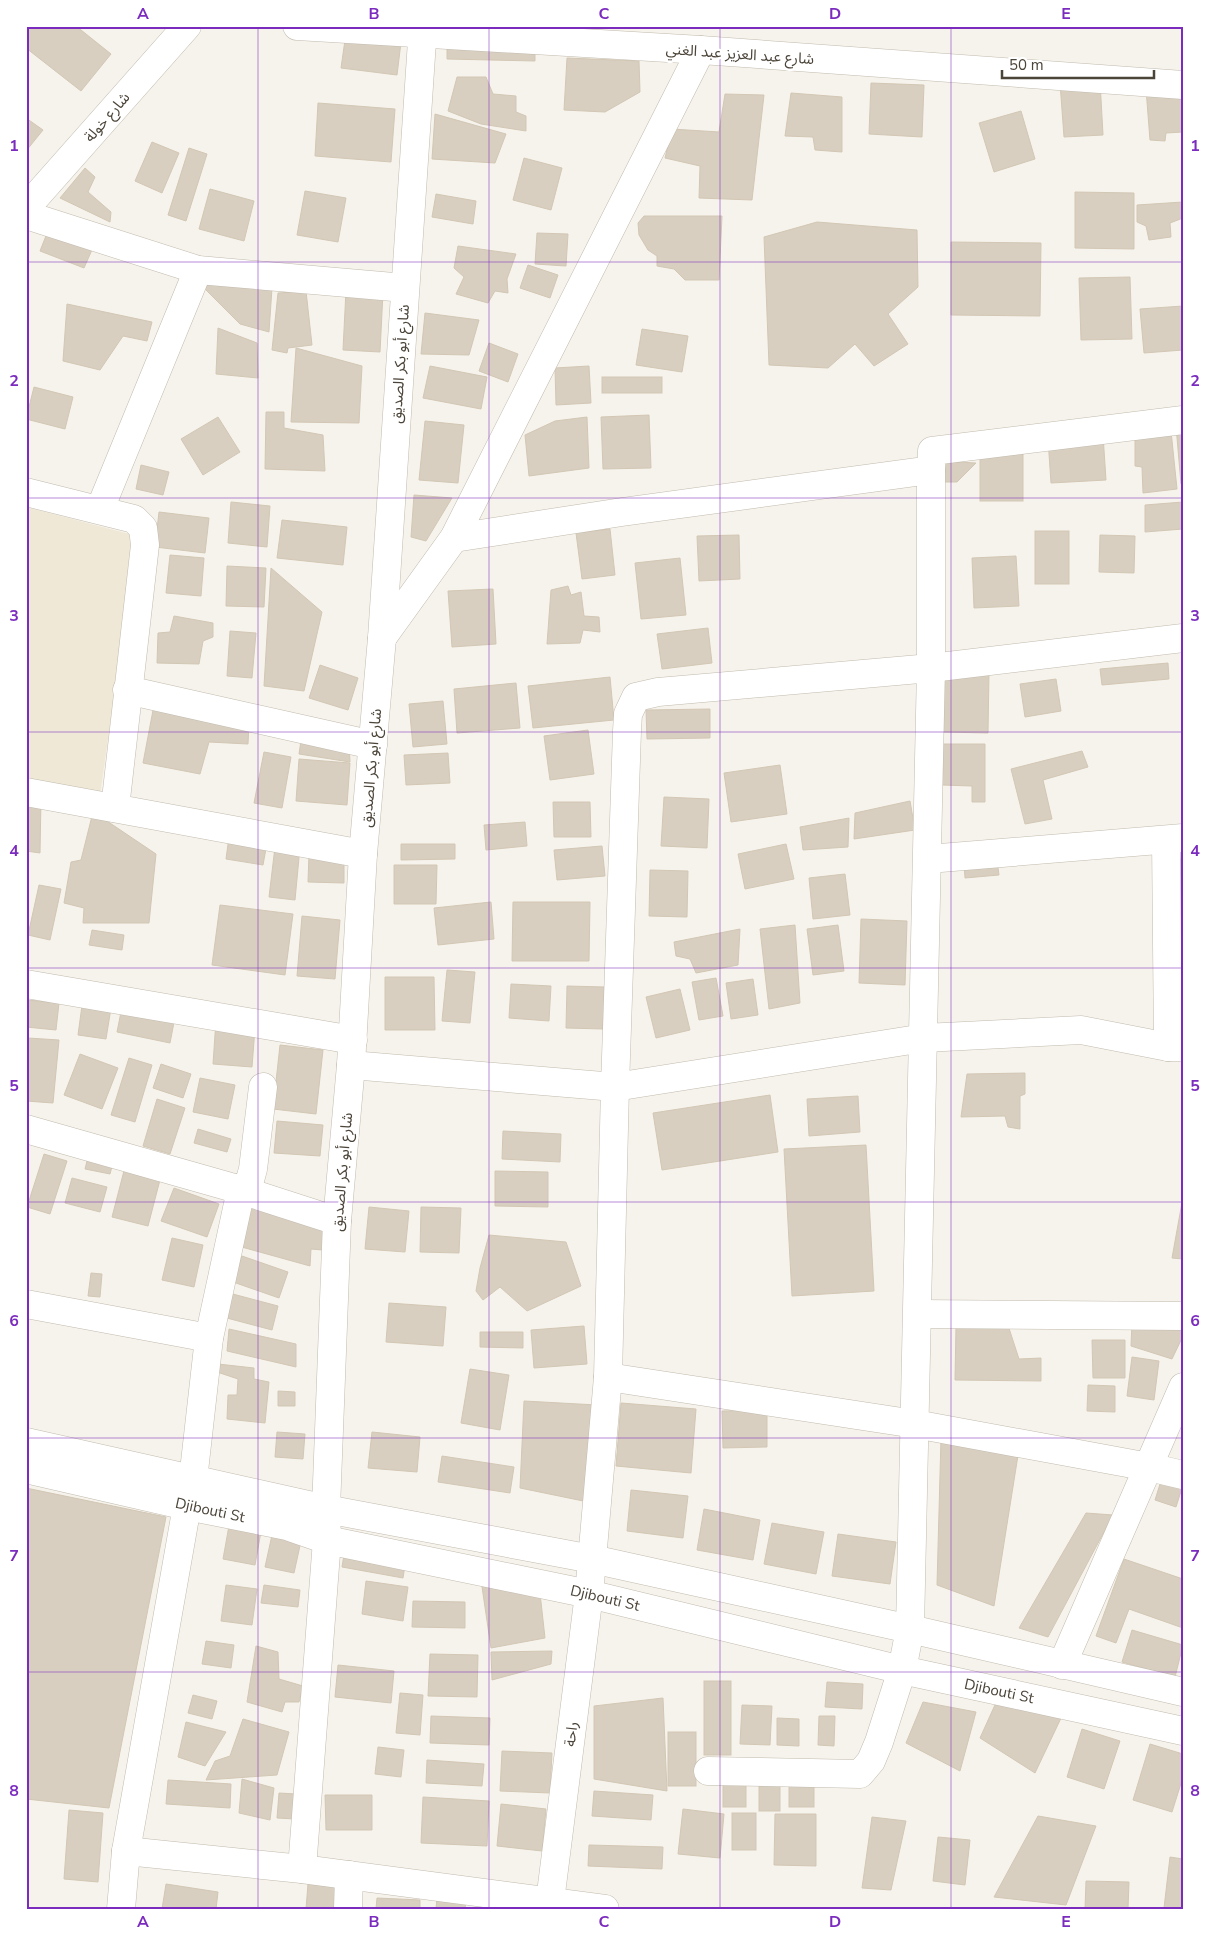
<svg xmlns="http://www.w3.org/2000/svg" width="1209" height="1935" viewBox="0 0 1209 1935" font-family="'Nunito Sans','Noto Sans Arabic',sans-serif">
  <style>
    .education { fill: #efe8d6 }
    .building { fill: #d8cfc1; stroke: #d3c7b4 }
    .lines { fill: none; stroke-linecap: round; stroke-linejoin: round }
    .minor-casing { stroke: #c2bbae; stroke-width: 29 }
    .minor { stroke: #fff; stroke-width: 28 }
    .grid { fill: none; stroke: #7b2cbf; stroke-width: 1; stroke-opacity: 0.55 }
    .labels { text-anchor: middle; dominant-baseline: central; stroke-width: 5; stroke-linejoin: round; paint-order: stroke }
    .street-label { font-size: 15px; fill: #4b4439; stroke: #fff }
    .neatline { fill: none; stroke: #7b2cbf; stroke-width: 2 }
    .grid-label { font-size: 16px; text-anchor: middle; font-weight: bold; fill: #7b2cbf }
  </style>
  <rect width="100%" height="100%" fill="#f6f3ec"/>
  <polygon class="education" points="26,507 137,536 100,795 26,783"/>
  <g class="building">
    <polygon points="26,26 76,26 111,54 81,91 26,48"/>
    <polygon points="347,26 403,26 397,75 341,68"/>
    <polygon points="447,42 535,44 535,61 447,59"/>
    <polygon points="567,58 639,61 640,92 605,112 564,110"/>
    <polygon points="457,77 486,77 493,94 516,96 516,112 526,116 526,131 481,124 448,111"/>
    <polygon points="1100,81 1103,135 1064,137 1060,83"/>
    <polygon points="871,83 924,85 922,137 869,134"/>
    <polygon points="1146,89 1183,90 1183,132 1166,133 1165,141 1150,140"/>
    <polygon points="791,93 842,97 842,152 815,150 813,137 785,136"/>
    <polygon points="725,94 764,95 752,200 699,198 700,166 665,158 672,129 719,132"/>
    <polygon points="318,103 395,109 391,162 315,156"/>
    <polygon points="1021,111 1035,159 994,172 979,123"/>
    <polygon points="435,114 506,134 495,163 432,159"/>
    <polygon points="26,118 43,130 26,151"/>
    <polygon points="152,142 179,153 162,193 135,181"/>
    <polygon points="189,148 207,154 186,221 168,215"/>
    <polygon points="524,158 562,168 551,210 513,200"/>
    <polygon points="85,168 95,177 88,192 111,212 110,222 60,198"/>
    <polygon points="210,189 254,201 244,241 199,229"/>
    <polygon points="305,191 346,198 338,242 297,235"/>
    <polygon points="1075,192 1134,193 1134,249 1075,248"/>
    <polygon points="436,194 476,201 473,224 432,217"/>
    <polygon points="1183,202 1183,218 1170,223 1171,237 1149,240 1146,226 1137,222 1137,205"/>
    <polygon points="644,216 722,216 719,280 685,280 674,269 657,266 657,256 648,250 639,235 638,223"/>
    <polygon points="53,218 98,236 84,268 40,251"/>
    <polygon points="817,222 917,230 918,287 888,314 908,344 874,366 855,344 828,368 769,365 764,237"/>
    <polygon points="537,233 568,234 566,266 535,264"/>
    <polygon points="951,242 1041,243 1040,316 951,315"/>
    <polygon points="458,246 516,254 507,279 508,293 495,291 488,303 456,294 464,277 454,268"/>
    <polygon points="528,265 558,275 550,298 520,288"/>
    <polygon points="211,275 272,288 269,332 240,324 205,289"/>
    <polygon points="1130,277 1132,339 1081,340 1079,278"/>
    <polygon points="346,290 383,292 380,352 343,350"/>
    <polygon points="306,291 312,345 288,348 287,353 272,350 278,293"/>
    <polygon points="67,304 152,322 147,341 123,336 100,370 63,361"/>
    <polygon points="1183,306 1183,350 1144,353 1140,309"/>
    <polygon points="425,313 479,320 469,355 421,354"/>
    <polygon points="218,328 257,343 258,378 216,374"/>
    <polygon points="642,329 688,336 682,372 636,365"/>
    <polygon points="489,343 518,354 508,382 479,371"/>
    <polygon points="296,348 362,366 359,423 291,422"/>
    <polygon points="430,366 487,377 481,409 423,398"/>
    <polygon points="589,366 591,403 556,405 555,368"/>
    <rect x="602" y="377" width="60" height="16"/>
    <polygon points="34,387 73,397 65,429 26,419"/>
    <polygon points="266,412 284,412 284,428 323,435 325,471 265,469"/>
    <polygon points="649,415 651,468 603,469 601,417"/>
    <polygon points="218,417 240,452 203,475 181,439"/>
    <polygon points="587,417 589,468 529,476 525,435 555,421"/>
    <polygon points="425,421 464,425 458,483 419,480"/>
    <polygon points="1183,425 1183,484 1181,484 1176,426"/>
    <polygon points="1171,431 1177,489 1143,493 1142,467 1135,466 1135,435"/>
    <polygon points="1103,435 1106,480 1051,483 1048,439"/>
    <rect x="980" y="448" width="43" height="53"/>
    <polygon points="939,461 976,463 957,482 940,482"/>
    <polygon points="141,465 169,472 163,495 136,489"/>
    <polygon points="414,495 452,498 426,541 411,537"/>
    <polygon points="231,502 270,506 267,547 228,543"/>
    <polygon points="1183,502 1183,529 1145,532 1145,505"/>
    <polygon points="159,512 209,518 205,553 155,547"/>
    <polygon points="282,520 347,527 343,565 277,558"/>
    <polygon points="610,529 615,575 582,579 576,533"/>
    <rect x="1035" y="531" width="34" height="53"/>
    <polygon points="739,535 740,579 699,581 697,536"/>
    <polygon points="1100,535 1135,536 1134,573 1099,572"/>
    <polygon points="170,555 204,558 201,596 166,593"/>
    <polygon points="1016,556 1019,606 974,608 972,558"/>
    <polygon points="680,558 686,615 641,619 635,563"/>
    <polygon points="227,566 266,568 264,607 226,606"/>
    <polygon points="271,568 322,612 304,691 264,686"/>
    <polygon points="568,586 571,595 581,592 584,616 599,617 600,632 583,630 580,643 547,644 551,590"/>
    <polygon points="493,589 496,644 452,647 448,591"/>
    <polygon points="174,616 213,623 213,637 203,641 199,664 157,663 158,633 170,632"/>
    <polygon points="708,628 712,663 662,669 657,634"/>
    <polygon points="230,631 256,633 252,678 227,676"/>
    <polygon points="1168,663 1169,679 1102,685 1100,669"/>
    <polygon points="320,665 358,678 348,710 309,698"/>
    <polygon points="944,671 989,672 988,733 943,732"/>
    <polygon points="610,677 614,720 533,728 528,686"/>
    <polygon points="1056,679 1061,711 1025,717 1020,684"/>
    <polygon points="516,683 520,728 457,733 454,689"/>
    <polygon points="443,701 447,744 413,747 409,704"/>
    <polygon points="154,705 249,723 248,744 209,742 200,774 143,763"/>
    <polygon points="710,709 710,738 647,739 646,710"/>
    <polygon points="588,730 594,774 550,780 544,736"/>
    <polygon points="302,734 349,743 350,762 299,754"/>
    <polygon points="942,744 985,744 985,802 972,802 972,786 942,785"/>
    <polygon points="1082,751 1088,767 1043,780 1052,819 1025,824 1011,769"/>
    <polygon points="264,752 291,757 282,808 254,803"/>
    <polygon points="448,753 450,783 406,785 404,755"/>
    <polygon points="299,759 350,763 347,805 296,801"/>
    <polygon points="780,765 787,814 731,822 724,773"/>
    <polygon points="664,797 709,799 707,848 661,846"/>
    <polygon points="26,798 41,798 40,853 26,851"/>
    <polygon points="910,801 915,830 854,839 855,813"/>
    <polygon points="553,802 590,802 591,837 554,837"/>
    <polygon points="92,816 101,817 156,854 149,923 83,923 84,908 64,903 71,862 81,860"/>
    <polygon points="849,818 848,847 803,850 800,827"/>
    <polygon points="525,822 527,846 486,850 484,825"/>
    <polygon points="229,837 267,843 263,865 226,859"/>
    <polygon points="401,844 455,844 455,859 401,860"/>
    <polygon points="786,844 794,879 745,889 738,854"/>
    <polygon points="602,846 605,876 557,880 554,850"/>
    <polygon points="275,847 300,847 295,900 269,897"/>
    <polygon points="309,854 344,855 344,883 308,882"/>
    <polygon points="1174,859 1183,859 1183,1036 1175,1036"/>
    <polygon points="997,860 999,875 965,878 964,863"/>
    <polygon points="394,865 437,865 436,904 394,904"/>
    <polygon points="650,870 688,871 687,917 649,916"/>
    <polygon points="845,874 850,915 813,919 809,878"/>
    <polygon points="39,885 61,889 50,940 28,935"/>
    <polygon points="491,902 494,939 438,945 434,908"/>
    <polygon points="513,902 590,902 589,961 512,961"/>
    <polygon points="220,905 293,914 285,975 212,965"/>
    <polygon points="302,916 340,920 335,979 297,976"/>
    <polygon points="861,919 907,921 905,985 859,983"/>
    <polygon points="795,925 800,1003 769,1009 760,929"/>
    <polygon points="838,925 844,971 813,975 807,929"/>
    <polygon points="740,929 738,965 696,973 690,959 676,956 674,942"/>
    <polygon points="92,930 124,935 122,950 89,945"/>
    <polygon points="447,970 475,972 470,1023 442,1021"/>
    <polygon points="385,977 434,977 435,1030 385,1030"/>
    <polygon points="716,978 723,1016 699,1020 692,982"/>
    <polygon points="753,979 758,1015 731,1019 726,983"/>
    <polygon points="511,984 551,986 549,1021 509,1018"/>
    <polygon points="567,986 605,987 603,1029 566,1028"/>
    <polygon points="680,989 690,1030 656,1038 646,997"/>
    <polygon points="83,998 112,1002 106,1039 78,1035"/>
    <polygon points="27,1000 59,1003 56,1030 26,1027"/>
    <polygon points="123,1002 176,1012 170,1043 117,1032"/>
    <polygon points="216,1020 255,1028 252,1067 213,1064"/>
    <polygon points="28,1038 59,1040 53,1103 26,1101"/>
    <polygon points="280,1045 323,1050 316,1114 273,1109"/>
    <polygon points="80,1054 118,1068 102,1109 64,1095"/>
    <polygon points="129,1058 152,1065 135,1122 111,1115"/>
    <polygon points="161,1064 191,1074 183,1098 153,1088"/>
    <polygon points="1025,1073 1025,1094 1020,1096 1020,1129 1008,1127 1005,1116 961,1117 967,1074"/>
    <polygon points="200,1078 235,1085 228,1119 193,1112"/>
    <polygon points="770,1095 778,1152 662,1170 653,1113"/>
    <polygon points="858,1096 860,1132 809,1136 807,1099"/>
    <polygon points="157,1099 185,1108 170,1154 143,1146"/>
    <polygon points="277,1121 323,1125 320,1156 274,1153"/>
    <polygon points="198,1129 231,1139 227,1152 194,1143"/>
    <polygon points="503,1131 561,1134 560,1162 502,1159"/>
    <polygon points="866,1145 874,1291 792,1296 784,1149"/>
    <polygon points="90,1149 115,1155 110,1174 85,1169"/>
    <polygon points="44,1154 67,1161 50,1214 27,1207"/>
    <polygon points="125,1167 161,1176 148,1226 112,1217"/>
    <polygon points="495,1171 548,1172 548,1207 495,1206"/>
    <polygon points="72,1178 107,1187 100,1212 65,1203"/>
    <polygon points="174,1188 219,1204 207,1237 161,1221"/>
    <polygon points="1183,1197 1183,1259 1172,1258"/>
    <polygon points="250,1203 323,1226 323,1250 311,1249 310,1266 238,1246"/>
    <polygon points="369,1207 409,1211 405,1252 365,1249"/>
    <polygon points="421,1207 461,1208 459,1253 420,1252"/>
    <polygon points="489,1235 566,1242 581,1286 527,1311 500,1287 483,1300 476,1291 480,1268"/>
    <polygon points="172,1238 203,1245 194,1287 162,1280"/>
    <polygon points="242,1256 288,1272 279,1298 233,1282"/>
    <polygon points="91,1273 102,1274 100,1297 88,1296"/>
    <polygon points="229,1293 278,1306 272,1330 223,1317"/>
    <polygon points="389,1303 446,1307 443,1346 386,1342"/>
    <polygon points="1006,1319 1019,1359 1041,1358 1041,1381 955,1380 956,1326"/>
    <polygon points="1132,1322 1183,1324 1183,1336 1172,1359 1131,1346"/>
    <polygon points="584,1326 587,1364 534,1368 531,1330"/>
    <polygon points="229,1329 296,1344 296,1367 227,1351"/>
    <polygon points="480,1332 523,1332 523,1348 480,1347"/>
    <polygon points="1092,1340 1125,1340 1125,1378 1093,1378"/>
    <polygon points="1132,1357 1159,1361 1154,1400 1127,1396"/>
    <polygon points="218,1364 254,1368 254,1379 269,1382 265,1423 227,1419 228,1395 237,1395 238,1379 217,1372"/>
    <polygon points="470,1369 509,1375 500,1430 461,1423"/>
    <polygon points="1088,1385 1115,1386 1115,1412 1087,1411"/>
    <polygon points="278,1391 295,1392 295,1406 278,1406"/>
    <polygon points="524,1401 597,1405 593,1503 520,1488"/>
    <polygon points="621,1403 696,1409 691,1473 616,1466"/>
    <polygon points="767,1410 767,1447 723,1448 722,1411"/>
    <polygon points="277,1432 305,1434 303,1459 275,1457"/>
    <polygon points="372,1432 420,1437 417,1472 368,1468"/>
    <polygon points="941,1438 1019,1449 994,1606 937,1585"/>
    <polygon points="442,1456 514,1467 510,1493 438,1482"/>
    <polygon points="1161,1481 1182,1488 1176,1507 1155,1500"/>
    <polygon points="26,1488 166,1517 109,1808 26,1799"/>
    <polygon points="631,1490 688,1496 683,1538 627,1531"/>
    <polygon points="704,1509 760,1520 753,1560 697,1550"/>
    <polygon points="1086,1513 1113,1515 1048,1637 1019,1628"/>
    <polygon points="230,1520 262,1526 255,1565 223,1559"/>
    <polygon points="772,1523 824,1532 816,1574 764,1564"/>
    <polygon points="838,1534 896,1542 890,1584 832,1576"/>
    <polygon points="272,1535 301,1541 294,1573 265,1567"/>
    <polygon points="345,1548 406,1559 403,1578 342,1567"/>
    <polygon points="1124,1559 1183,1579 1183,1628 1129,1609 1116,1643 1096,1636"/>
    <polygon points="481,1580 540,1593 545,1638 491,1648"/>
    <polygon points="366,1581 408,1587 403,1621 362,1614"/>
    <polygon points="226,1585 257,1589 252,1625 221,1621"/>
    <polygon points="264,1585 300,1590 298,1607 261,1603"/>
    <polygon points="413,1601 465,1602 465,1628 412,1627"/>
    <polygon points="1132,1630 1183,1645 1175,1677 1122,1662"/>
    <polygon points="206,1641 234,1645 231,1668 202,1664"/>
    <polygon points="256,1646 278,1652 279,1679 303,1686 299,1702 285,1702 282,1712 247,1702"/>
    <polygon points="552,1651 551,1664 492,1680 491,1652"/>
    <polygon points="430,1654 478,1655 477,1697 428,1696"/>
    <polygon points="338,1665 394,1671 391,1703 335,1697"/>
    <rect x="704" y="1681" width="27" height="74"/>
    <polygon points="827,1682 863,1684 862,1709 825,1707"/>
    <polygon points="400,1693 423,1695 420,1735 396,1733"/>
    <polygon points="193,1695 217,1701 212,1719 188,1713"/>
    <polygon points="999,1696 1062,1716 1035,1773 980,1738"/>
    <polygon points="663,1698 667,1791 594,1779 594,1706"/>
    <polygon points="923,1702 976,1712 960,1771 906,1743"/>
    <polygon points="742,1705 772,1706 770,1745 740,1744"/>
    <polygon points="431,1716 490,1718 489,1745 430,1743"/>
    <polygon points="819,1716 835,1716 834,1746 818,1745"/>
    <polygon points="777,1718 799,1719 799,1746 777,1745"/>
    <polygon points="243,1719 289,1732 277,1775 206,1780 215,1761 230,1756"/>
    <polygon points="186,1722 226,1732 205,1766 178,1757"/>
    <polygon points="1082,1729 1120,1741 1104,1789 1067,1777"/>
    <rect x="668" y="1732" width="28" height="54"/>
    <polygon points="1150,1744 1183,1754 1183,1777 1172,1812 1133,1800"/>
    <polygon points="378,1747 404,1750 401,1777 375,1774"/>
    <polygon points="502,1751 552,1753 550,1793 500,1791"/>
    <polygon points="427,1760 484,1764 482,1786 426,1783"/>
    <polygon points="242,1779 274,1788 270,1820 239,1813"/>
    <polygon points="168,1780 231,1784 230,1808 166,1804"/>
    <rect x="789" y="1780" width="25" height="27"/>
    <rect x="759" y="1782" width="21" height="29"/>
    <rect x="723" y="1783" width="23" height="24"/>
    <polygon points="594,1791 653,1795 651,1820 592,1816"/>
    <polygon points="279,1793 296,1794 295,1819 277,1818"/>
    <polygon points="325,1795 372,1795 372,1830 326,1830"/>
    <polygon points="423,1797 489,1801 487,1846 421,1843"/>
    <polygon points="501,1804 546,1809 542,1851 497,1846"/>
    <polygon points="683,1809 724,1814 720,1858 678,1854"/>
    <polygon points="69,1810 103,1813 98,1882 64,1879"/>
    <rect x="732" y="1813" width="24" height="37"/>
    <polygon points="775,1814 816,1814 816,1866 774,1865"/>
    <polygon points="1038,1816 1096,1826 1066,1905 994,1897"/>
    <polygon points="872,1817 906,1821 891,1890 862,1888"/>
    <polygon points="938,1837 970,1840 965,1885 933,1881"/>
    <polygon points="589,1845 663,1847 662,1869 588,1866"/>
    <polygon points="1170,1857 1183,1859 1183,1909 1164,1908"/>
    <polygon points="1086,1881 1129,1882 1128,1909 1085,1909"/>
    <polygon points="166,1884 218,1892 216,1909 162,1909"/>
    <polygon points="308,1884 344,1888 342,1909 306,1909"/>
    <polygon points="437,1897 466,1900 465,1909 436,1909"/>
    <polygon points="377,1898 420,1900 420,1909 376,1909"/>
  </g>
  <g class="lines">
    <defs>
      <g id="minor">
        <polyline points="297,26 701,50 1183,85"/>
        <polyline points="26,208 187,26"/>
        <polyline points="26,215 198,270 405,288"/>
        <polyline points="26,492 134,519 143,528 145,545 115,808"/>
        <polyline points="100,509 198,270"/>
        <polyline points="454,538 622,512 931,470 932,451 1183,420"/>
        <polyline points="382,638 454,538 701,50"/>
        <polyline points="127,690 373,745"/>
        <polyline points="26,792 363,854"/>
        <polyline points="1166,840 1168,1047"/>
        <polyline points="928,859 1183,838"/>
        <polyline points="26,984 353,1040"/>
        <polyline points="351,1065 615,1087 924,1038 1081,1030 1168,1047 1183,1047"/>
        <polyline points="26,1129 241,1190 337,1221"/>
        <polyline points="26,1304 209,1338"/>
        <polyline points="918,1314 1183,1316"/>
        <polyline points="608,1377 915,1424 1149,1467 1183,1475"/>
        <polyline points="26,1442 326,1509 592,1559 910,1629 1183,1692"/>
        <polyline points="26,1469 187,1506 287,1526 327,1540 589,1594 902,1670 1183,1731"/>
        <polyline points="193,1480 209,1338 241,1190 250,1180 253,1169 263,1087"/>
        <polyline points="1062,1665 1183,1387"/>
        <polyline points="708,1771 860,1774 871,1761 879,1742 902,1670 910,1629 931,668 931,470"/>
        <polyline points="126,1851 302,1869 605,1909"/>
        <polyline points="302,1869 327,1540 326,1509 337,1221 351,1065 363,854 382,638 423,26"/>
        <polyline points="121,1909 126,1851 187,1506"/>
        <polyline points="348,1909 349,1875"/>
        <polyline points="549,1909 589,1594 608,1377 615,1087 627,731 628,714 636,697 658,692 931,668 1183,638"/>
      </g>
    </defs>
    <use href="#minor" class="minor-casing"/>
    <use href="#minor" class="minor"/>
  </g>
  <path class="grid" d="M 258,26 L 258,1909M 489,26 L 489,1909M 720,26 L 720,1909M 951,26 L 951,1909M 26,262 L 1183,262M 26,498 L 1183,498M 26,732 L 1183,732M 26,968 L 1183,968M 26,1202 L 1183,1202M 26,1438 L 1183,1438M 26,1672 L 1183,1672"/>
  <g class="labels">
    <g class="street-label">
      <text transform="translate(740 54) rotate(4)">شارع عبد العزيز عبد الغني</text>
      <text transform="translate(107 117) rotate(-49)">شارع خولة</text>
      <text transform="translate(400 364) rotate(-86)">شارع أبو بكر الصديق</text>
      <text transform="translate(371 768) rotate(-85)">شارع أبو بكر الصديق</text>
      <text transform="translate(342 1172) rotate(-85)">شارع أبو بكر الصديق</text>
      <text transform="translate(210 1510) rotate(12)">Djibouti St</text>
      <text transform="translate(605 1598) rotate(13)">Djibouti St</text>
      <text transform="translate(999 1691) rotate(12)">Djibouti St</text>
      <text transform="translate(571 1734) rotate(-83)">راحة</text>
    </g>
  </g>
  <rect width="1209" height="1935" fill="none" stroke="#ffffff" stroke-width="55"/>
  <path d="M1002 70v8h152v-8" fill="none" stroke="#4b4439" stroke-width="2.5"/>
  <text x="1009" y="70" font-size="15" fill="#4b4439" stroke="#ffffff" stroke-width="4" paint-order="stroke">50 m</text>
  <rect x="28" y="28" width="1154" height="1880" class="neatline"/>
  <g class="grid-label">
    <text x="143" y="19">A</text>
    <text x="374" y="19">B</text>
    <text x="604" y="19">C</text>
    <text x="835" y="19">D</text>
    <text x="1066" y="19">E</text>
    <text x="14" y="151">1</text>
    <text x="1195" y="151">1</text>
    <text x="14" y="386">2</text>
    <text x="1195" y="386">2</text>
    <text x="14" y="621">3</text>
    <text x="1195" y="621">3</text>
    <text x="14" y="856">4</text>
    <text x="1195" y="856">4</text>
    <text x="14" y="1091">5</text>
    <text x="1195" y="1091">5</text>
    <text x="14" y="1326">6</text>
    <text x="1195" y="1326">6</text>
    <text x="14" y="1561">7</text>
    <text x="1195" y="1561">7</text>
    <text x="14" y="1796">8</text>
    <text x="1195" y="1796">8</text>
    <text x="143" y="1927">A</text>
    <text x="374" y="1927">B</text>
    <text x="604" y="1927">C</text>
    <text x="835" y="1927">D</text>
    <text x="1066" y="1927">E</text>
  </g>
</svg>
